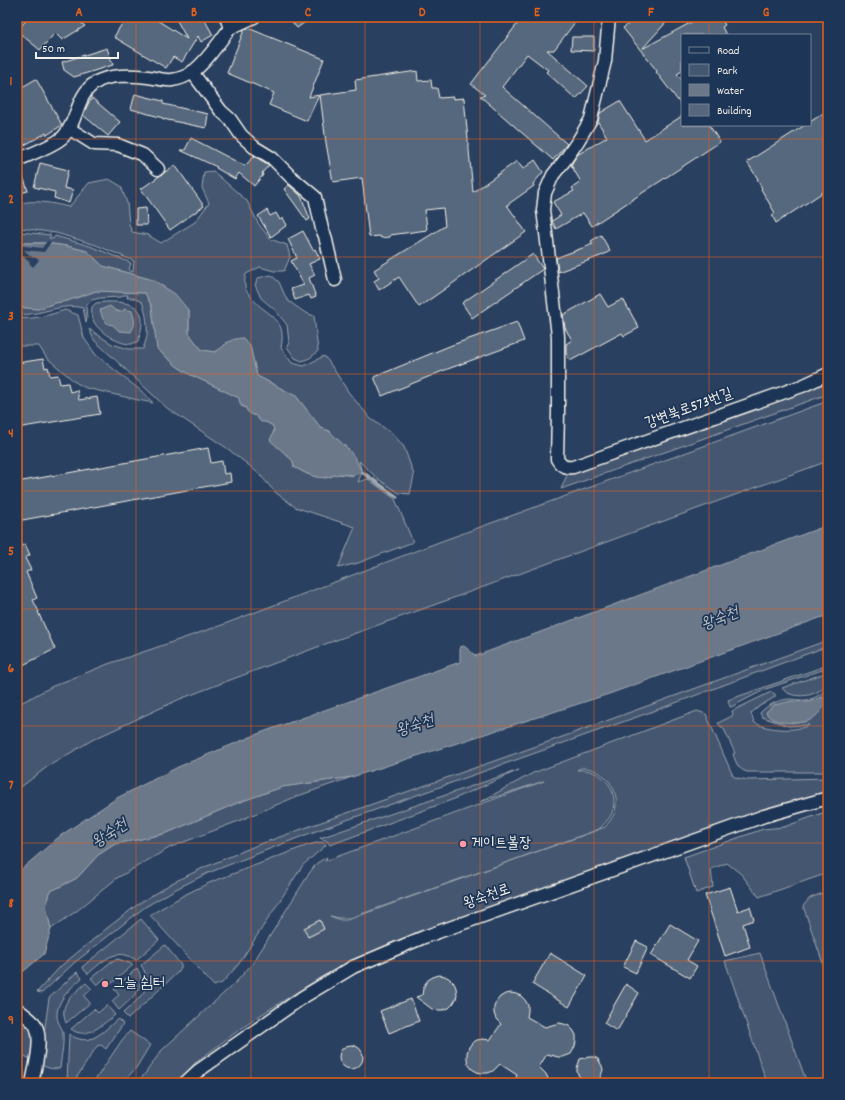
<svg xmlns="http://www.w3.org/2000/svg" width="845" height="1100" viewBox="0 0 845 1100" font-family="Dekko,'Poor Story',sans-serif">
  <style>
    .green { fill: #445771; stroke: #9ca4ac; fill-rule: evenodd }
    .water { fill: #6a788a; stroke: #a1a8b0 }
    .pier { fill: #2a4060 }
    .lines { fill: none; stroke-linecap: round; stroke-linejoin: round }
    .stream { stroke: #a1a8b0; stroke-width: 3.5 }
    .building { fill: #56677d; stroke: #f4f1e8 }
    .minor-casing { stroke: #f4f1e8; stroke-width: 15 }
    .minor { stroke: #1d3557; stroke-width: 12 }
    .grid { fill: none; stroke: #e96117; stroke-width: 1; stroke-opacity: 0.55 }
    .poi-dot { fill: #ff9aa2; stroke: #1d3557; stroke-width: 1.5 }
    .labels { text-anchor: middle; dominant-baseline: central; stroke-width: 3.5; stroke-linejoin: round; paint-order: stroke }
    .street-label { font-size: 15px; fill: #f4f1e8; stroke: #1d3557 }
    .poi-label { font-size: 15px; fill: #f4f1e8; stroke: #1d3557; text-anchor: start }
    .water-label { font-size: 16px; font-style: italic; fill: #bdc1c2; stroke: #1d3557 }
    .neatline { fill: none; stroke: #e96117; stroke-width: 1.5 }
    .grid-label { font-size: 13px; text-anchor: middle; font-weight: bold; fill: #e96117 }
  </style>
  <rect width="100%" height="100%" fill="#2a4060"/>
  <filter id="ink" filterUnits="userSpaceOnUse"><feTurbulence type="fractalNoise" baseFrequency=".025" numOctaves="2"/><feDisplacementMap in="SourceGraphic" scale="8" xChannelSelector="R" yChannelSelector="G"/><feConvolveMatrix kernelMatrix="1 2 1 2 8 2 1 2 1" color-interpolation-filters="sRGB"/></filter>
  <g filter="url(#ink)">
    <g class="green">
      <path d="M 213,171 L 247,201 L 258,223 L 270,239 L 287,245 L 290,257 L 284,271 L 274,271 L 260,267 L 246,274 C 245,278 244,282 245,286 C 245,289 247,292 249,294 C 263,316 288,314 281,348 L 292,363 L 304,366 L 324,356 L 329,362 L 349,393 L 371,419 L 393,434 L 404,447 L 414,475 L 410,494 L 399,493 L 378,479 L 359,461 L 362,472 L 358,482 L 368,479 L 395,499 L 413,542 L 358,563 L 338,568 L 355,527 L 295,507 L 275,492 L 261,476 L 251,467 L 228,449 L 167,408 L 94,340 L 89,329 L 112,344 L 129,349 L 143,349 C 144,346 145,343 146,340 C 149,329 146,312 142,302 L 133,298 L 127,298 L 128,295 L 124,295 L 121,297 L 100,298 L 91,300 L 86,306 L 87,318 L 86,322 L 83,308 C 64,303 48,312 30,314 C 26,315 21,314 17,314 L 17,307 L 38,309 L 55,303 L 67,301 L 96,291 L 145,293 L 152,307 L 157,349 L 178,367 L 191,375 L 240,398 L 241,406 L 246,408 L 252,415 L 255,415 L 261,421 L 266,422 L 273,426 L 274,430 L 271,440 L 293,461 L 294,467 L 307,474 L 317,477 L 326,478 L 338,474 L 354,476 L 330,431 L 321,428 L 296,396 L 257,376 L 250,346 L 227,342 L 222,348 L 215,352 L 202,350 L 193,339 L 189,333 L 189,311 L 153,280 L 103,266 L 87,251 L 67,246 L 45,243 L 17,243 L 17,232 L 20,232 L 51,235 L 49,238 L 53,239 L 55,236 L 90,246 L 131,263 L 129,270 L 133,272 L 134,261 L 96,245 L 56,233 L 21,228 L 17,229 L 17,204 C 34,199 52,203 69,207 L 89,183 L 109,179 L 121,186 L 127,203 L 129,224 L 132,232 L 148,235 L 161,243 L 195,222 L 209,203 L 202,188 L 204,172 Z"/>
      <polygon points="271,275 279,282 287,300 304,312 314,316 318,351 310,358 302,361 295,358 287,347 289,342 287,325 275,310 261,298 255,285 258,278"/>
      <path d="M 106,302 C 137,301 149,309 138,341 C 137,342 133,343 132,344 C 120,345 100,333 94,322 C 92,317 91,312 92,307 L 96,303 ZM 109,307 L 116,311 L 122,312 L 125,309 L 119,331 L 113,325 Z"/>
      <path d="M 65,310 L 78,315 L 84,338 L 96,355 L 145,394 L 153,403 L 138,400 L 86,388 L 75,382 L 46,357 L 39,346 L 17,346 L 17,318 C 33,320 50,315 65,310 Z"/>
      <polygon points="828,379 828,394 561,489 567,475 704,427"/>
      <polygon points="828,401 828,461 456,597 328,643 180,699 92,740 47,767 17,790 17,705 53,686 108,664 222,625 439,542"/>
      <polygon points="828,640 828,646 662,708 313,832 208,873 176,889 145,907 74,963 42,993 37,992 61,966 106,929 141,902 172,883 205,867 255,846 313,825 565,736"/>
      <polygon points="828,665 828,668 766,689 731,707 730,707 728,700"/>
      <path d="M 828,672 C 828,675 829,679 828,681 C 822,697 791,701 782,688 Z"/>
      <path d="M 828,687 L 828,772 L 747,772 C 738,769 736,763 733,754 L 735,753 L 723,727 L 721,727 L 718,723 L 732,716 L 733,715 L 732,711 L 771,692 L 775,694 L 775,697 L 760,706 L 751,713 L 754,722 C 764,730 798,732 809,725 L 788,726 L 765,718 L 762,717 L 760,713 C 767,705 780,699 791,699 C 794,699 797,700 800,700 C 812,701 821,695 828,687 Z"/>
      <path d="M 697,711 L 706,714 L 733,776 L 737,778 L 748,780 L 828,778 L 828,791 L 747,816 L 391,943 L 323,976 L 259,1016 L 228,1038 L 195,1063 L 176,1083 L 137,1083 L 144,1075 L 162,1050 L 236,982 L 252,964 L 263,947 L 310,872 L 317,863 L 327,857 L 325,861 L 544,781 L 480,802 L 533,773 ZM 581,768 C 604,767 623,791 614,814 C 612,819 608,823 605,827 L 347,920 L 341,920 L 330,916 L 339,918 L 350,918 L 598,830 C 603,825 609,820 612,813 C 620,788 601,768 577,770 Z"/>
      <polygon points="519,770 454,799 330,845 327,841 320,838"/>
      <polygon points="352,777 295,797 236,822 171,847 117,878 78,910 51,929 46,907 49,892 77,878 98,855 115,844 141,839 167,833 237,803 282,787"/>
      <polygon points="828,811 828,873 759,897 741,874 727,863 711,869 713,887 696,893 684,857 763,829 784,827"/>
      <polygon points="321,842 326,844 325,846 303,865 238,965 222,983 214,986 150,915 184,895 209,883 308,845"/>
      <polygon points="828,891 828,968 825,969 803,906 810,898"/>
      <path d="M 141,919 L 159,940 L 136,960 C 116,946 103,961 88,974 L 82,967 Z"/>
      <path d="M 165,945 L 181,965 L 181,968 L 178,972 L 129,1018 L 128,1018 L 123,1013 C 139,998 156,988 141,965 Z"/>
      <polygon points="760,953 807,1083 767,1083 725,961"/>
      <polygon points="118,959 129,963 133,965 111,984 105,978 97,985 91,978 112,961"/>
      <path d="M 137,968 C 148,987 132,998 119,1010 L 112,1001 L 119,995 L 114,989 Z"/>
      <path d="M 77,972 L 82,978 C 71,988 57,999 57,1016 C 57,1023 63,1028 63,1034 C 64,1045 61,1057 60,1068 C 55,1070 43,1068 40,1063 L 49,998 Z"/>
      <path d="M 86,983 L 92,989 L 84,996 L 90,1003 L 66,1023 C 58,1003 73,995 86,983 Z"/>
      <path d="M 107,1005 L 115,1015 C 103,1024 86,1041 71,1029 L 94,1009 L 98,1013 Z"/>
      <path d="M 118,1019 L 123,1024 L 106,1049 L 101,1045 L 97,1046 L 73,1083 L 67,1083 L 69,1034 C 90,1049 103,1031 118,1019 Z"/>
      <path d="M 27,1025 C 38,1032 31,1048 30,1059 L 17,1052 L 17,1032 L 23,1027 Z"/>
      <polygon points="130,1031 150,1045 136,1068 122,1083 93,1083 122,1040"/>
    </g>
    <g class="water">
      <path d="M 17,243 L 45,243 L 67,246 L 87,251 L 103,266 L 153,280 L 175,294 L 189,311 L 189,333 L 193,339 L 202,350 L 215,352 C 228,345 226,339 243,338 L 250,346 L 257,376 L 296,396 L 321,428 L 329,431 L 348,449 L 355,458 L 362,472 C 351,477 351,474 340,474 C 336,474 332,476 328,477 C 316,480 304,472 294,467 L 293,461 L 270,440 L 274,431 L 273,426 L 266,422 L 261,422 L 255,415 L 252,415 L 247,411 L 246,408 L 240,404 L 239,398 L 191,375 L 178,367 L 157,349 L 152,307 L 145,293 L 96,291 L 67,301 L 55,303 L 38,309 L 17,307 Z"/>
      <path d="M 110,306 L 116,311 L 121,312 L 125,309 L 132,311 C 135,321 136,324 131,332 L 119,331 L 113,325 L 108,324 L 103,319 L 100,310 Z"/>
      <polygon points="828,525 828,615 609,694 352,777 282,787 237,803 167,833 141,839 115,844 98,855 77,878 49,892 46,907 51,929 44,954 17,977 17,873 60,836 117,798 178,767 260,733 460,662 460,647 464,646 476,656"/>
      <path d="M 822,697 L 827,701 C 823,709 817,716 810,720 C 800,725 769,724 766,712 L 774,705 L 783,703 L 791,701 L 808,702 Z"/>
    </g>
    <polygon class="pier" points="47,241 51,242 44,252 24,250 33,258 34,257 39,260 33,267 29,263 30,262 17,250 17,245 42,248"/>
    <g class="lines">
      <polyline class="stream" points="362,472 397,497"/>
    </g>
    <g class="building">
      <polygon points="29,17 74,17 85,26 62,40 55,33 40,50 17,31"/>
      <polygon points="126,17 152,17 187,39 175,17 203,17 213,35 201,42 198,36 182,62 173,57 166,68 114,37"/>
      <polygon points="288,17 312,17 297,28"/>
      <polygon points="511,17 579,17 554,50 547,50 588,86 576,99 546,72 548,70 527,54 502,87 567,144 553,160 480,96 485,95 471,84 518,23"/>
      <polygon points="645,17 671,17 642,49 701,17 720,17 725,25 722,27 726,35 682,35 682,71 677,74 682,80 682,106 656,72 657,71 623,28 635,19 639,23"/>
      <polygon points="248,28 324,59 309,97 319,95 307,121 269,105 274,93 227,73 244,30"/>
      <polygon points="572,37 594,37 594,51 571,50"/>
      <polygon points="107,48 113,65 74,77 64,70 62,62"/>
      <polygon points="417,71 418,81 431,80 432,88 437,88 439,98 453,97 453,99 464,98 473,192 517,161 523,169 535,160 543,172 533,184 534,186 507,205 526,232 419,307 399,277 379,290 374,281 379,278 374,270 445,226 443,208 425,210 427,230 390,235 390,237 381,238 380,236 369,237 362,178 333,182 326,143 320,95 356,90 355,80"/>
      <polygon points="36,79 62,125 47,135 46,133 21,147 17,139 17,90"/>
      <polygon points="135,94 163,101 163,104 208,114 206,128 163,119 163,118 131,109"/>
      <polygon points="92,98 120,122 108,136 83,115 88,104"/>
      <polygon points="620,101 645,140 682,116 682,125 709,125 720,142 592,226 583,213 556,229 552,221 561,215 553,202 574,191 572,188 581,182 571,165 577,155 607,137 598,122 600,113"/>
      <polygon points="828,110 828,189 776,223 772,215 775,213 761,189 762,188 757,180 758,179 747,162 805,125 810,125 810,122"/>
      <polygon points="191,138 245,166 254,156 269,165 262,173 263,175 254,186 239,173 235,179 216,168 217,167 180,150 185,150"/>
      <polygon points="40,163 68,170 64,188 73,190 69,203 54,198 55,192 34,187"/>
      <polygon points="175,165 204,206 170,230 141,189"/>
      <polygon points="17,167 20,167 28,191 17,194"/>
      <polygon points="289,185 301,196 310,219 307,221 284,189"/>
      <polygon points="146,208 147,225 136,225 136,209"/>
      <polygon points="267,210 270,216 276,213 280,220 283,218 287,225 271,237 258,216"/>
      <polygon points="303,231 313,250 315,249 320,259 309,264 315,275 309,278 316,297 311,299 309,295 295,300 291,289 304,285 291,261 297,258 288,239"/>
      <polygon points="601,235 610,251 603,255 558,272 556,258 593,244 591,241"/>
      <polygon points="533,254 543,269 472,318 462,303"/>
      <polygon points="600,294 608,307 623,299 639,328 624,336 622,333 570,361 566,353 566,344 572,340 565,328 563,315"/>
      <polygon points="517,322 524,341 445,370 382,396 374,377 452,345"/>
      <polygon points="43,359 45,368 48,367 50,376 58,375 60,384 68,383 70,392 77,390 79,400 97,397 100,414 17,428 17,363"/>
      <polygon points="208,448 211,463 222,461 224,474 230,473 231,482 17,521 17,482"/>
      <polygon points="17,542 19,547 25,544 30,555 25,558 31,570 26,572 37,598 33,600 39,612 38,612 55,649 17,668"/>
      <polygon points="730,887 738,911 750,907 754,920 743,924 750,947 725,956 705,895"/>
      <polygon points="320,920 324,929 308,937 304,928"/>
      <polygon points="670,924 698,941 687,960 697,966 690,978 651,955"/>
      <polygon points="636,941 648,947 636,973 623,967"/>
      <polygon points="550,953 587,976 569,1007 532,984"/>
      <polygon points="439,975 445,976 450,979 454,983 456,988 457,994 456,999 453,1004 449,1008 443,1010 438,1010 432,1009 416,997 422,995 423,989 425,984 428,980 433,977"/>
      <polygon points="626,984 639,993 617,1031 604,1023"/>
      <polygon points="511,993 516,994 521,996 525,1000 528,1005 528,1011 527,1017 545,1027 559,1023 564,1024 569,1026 573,1030 576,1035 576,1041 575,1046 571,1054 563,1057 558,1057 547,1054 539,1067 546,1074 550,1083 514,1083 517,1075 500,1064 493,1071 488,1073 482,1073 477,1072 472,1069 468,1064 467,1059 467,1053 469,1047 472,1043 477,1040 483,1039 490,1040 501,1024 496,1019 494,1013 494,1007 496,1002 500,997 505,994"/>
      <polygon points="411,999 419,1021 389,1033 380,1011"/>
      <circle cx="351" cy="1057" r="12"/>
      <polygon points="589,1057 594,1057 598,1059 602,1066 603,1070 600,1078 597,1081 589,1083 582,1080 579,1076 577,1072 577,1068 580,1059"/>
    </g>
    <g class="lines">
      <defs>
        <g id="minor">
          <path d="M 609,17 L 605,61 L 591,119 L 578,141 L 565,160 L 553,175 L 545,193 L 543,210 L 546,233 L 558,336 L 558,412 L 557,459 C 561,466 565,468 573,467 L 802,386 L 828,374"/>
          <polyline points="230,28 254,17"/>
          <polyline points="192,72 221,111 230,119 241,135 254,147 272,158 291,177 315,197 322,229 325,236 335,280"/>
          <polyline points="70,129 94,144 118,145 143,155 158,169"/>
          <path d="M 17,160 C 29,155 55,145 63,137 C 78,122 76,95 95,83 C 108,74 133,75 148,77 C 156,78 165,81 172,80 C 179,79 187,76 192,72 C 204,65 221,40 230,28 L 226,17"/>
          <path d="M 17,1009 C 22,1013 29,1018 34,1023 C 44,1036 35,1068 32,1083"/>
          <polyline points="185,1083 198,1071 303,997 353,967 424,937 764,816 828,798"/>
        </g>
      </defs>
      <use href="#minor" class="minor-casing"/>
      <use href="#minor" class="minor"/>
    </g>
  </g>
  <path class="grid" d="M 136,17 L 136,1083M 251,17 L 251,1083M 365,17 L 365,1083M 480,17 L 480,1083M 594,17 L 594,1083M 709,17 L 709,35M 709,125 L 709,1083M 17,139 L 828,139M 17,257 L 828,257M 17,374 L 828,374M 17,491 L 828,491M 17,609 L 828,609M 17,726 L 828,726M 17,843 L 828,843M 17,961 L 828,961"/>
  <g class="poi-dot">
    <circle cx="463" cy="844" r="4"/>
    <circle cx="105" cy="984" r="4"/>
  </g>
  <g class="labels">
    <g class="street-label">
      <text transform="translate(689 409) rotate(-20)">강변북로573번길</text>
      <text transform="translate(487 897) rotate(-19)">왕숙천로</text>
    </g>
    <g class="poi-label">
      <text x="471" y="844">게이트볼장</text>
      <text x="113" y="984">그늘 쉼터</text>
    </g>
    <g class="water-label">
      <text transform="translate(720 619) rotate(-21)">왕숙천</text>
      <text transform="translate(415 726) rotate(-18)">왕숙천</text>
      <text transform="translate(110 834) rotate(-33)">왕숙천</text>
    </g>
  </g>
  <rect width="845" height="1100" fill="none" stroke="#1d3557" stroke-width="44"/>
  <rect x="681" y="34" width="130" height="92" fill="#1d3557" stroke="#738091"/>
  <rect x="689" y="47" width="20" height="6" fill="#1d3557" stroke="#738091"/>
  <text x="717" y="54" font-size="12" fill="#f4f1e8">Road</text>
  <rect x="689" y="64" width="20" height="12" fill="#445771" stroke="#738091"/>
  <text x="717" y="74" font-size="12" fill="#f4f1e8">Park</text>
  <rect x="689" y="84" width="20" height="12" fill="#6a788a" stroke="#738091"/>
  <text x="717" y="94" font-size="12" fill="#f4f1e8">Water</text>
  <rect x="689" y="104" width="20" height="12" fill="#56677d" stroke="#738091"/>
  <text x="717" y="114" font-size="12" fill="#f4f1e8">Building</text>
  <path d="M36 52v6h82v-6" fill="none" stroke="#f4f1e8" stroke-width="2"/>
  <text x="42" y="52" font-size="12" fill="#f4f1e8" stroke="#1d3557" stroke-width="3" paint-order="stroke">50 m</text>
  <rect x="22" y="22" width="801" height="1056" class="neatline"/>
  <g class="grid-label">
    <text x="79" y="16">A</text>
    <text x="194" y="16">B</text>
    <text x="308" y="16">C</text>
    <text x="422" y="16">D</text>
    <text x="537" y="16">E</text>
    <text x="651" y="16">F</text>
    <text x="766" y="16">G</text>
    <text x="11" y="85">1</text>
    <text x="11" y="203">2</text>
    <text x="11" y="320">3</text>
    <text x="11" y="437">4</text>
    <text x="11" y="555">5</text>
    <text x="11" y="672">6</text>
    <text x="11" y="789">7</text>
    <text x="11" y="907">8</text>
    <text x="11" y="1024">9</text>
  </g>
</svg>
